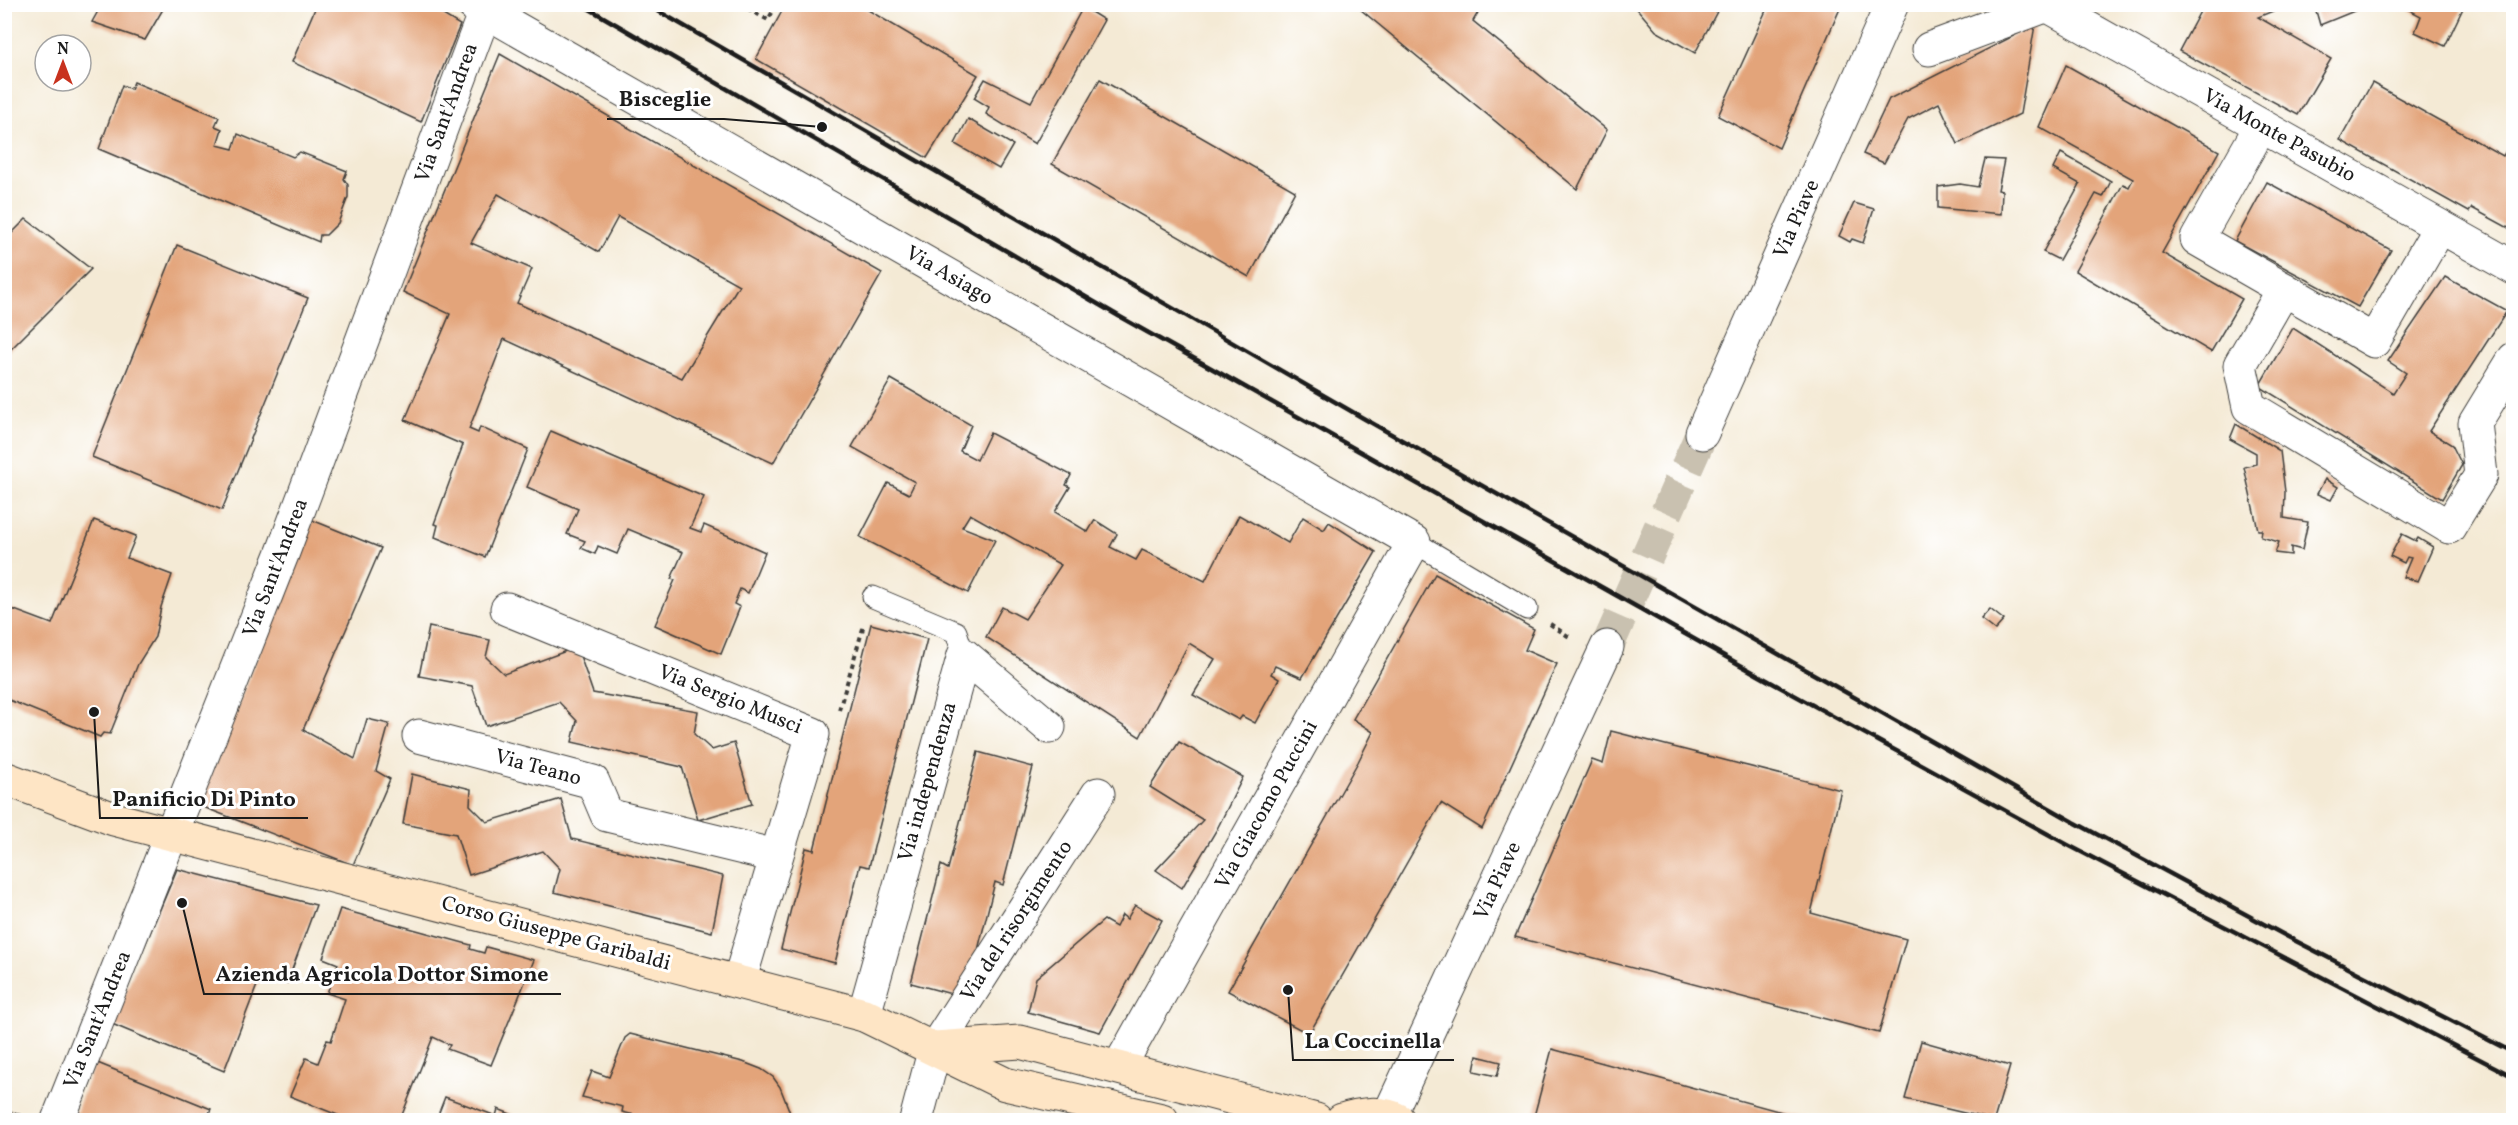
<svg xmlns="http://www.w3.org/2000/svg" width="2518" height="1125" viewBox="0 0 2518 1125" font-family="Vollkorn,serif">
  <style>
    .building { fill: #e3a47a; fill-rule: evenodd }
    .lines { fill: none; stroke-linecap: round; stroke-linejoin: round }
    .tertiary-tunnel { stroke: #c9c1b0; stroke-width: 33; stroke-dasharray: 33 16; stroke-linecap: butt }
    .service-casing { stroke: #3c3b38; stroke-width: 23 }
    .minor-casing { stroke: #3c3b38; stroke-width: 35 }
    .tertiary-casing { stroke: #3c3b38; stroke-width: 35 }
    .secondary-casing { stroke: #3c3b38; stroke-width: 35 }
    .path { stroke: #3c3b38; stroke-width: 4; stroke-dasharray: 4.5 4.5; stroke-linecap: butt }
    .service { stroke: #fff; stroke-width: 21 }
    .minor { stroke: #fff; stroke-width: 33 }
    .tertiary { stroke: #fff; stroke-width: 33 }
    .secondary { stroke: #fee5c5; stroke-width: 33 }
    .rail { stroke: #1c1c1c; stroke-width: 4.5 }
    .labels { text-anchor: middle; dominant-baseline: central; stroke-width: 6; stroke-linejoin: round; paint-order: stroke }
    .street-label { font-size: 21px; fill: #1c1c1c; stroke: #fff }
    .leader { fill: none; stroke: #1c1c1c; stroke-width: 2 }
    .callout-dot { fill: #1c1c1c; stroke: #fff; stroke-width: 2 }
    .callout-label { font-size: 22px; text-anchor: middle; font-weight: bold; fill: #1c1c1c; stroke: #fff; stroke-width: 6; stroke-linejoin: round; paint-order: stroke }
  </style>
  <rect width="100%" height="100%" fill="#fff"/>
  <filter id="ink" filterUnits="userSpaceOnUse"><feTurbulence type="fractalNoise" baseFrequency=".0167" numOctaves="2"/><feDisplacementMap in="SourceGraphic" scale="12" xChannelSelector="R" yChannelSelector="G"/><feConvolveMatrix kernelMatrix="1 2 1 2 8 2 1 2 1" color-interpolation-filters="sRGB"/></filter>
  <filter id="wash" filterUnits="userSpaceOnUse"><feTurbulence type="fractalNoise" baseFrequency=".008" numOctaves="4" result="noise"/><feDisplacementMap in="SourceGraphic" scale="24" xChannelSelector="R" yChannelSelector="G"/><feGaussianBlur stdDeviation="1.35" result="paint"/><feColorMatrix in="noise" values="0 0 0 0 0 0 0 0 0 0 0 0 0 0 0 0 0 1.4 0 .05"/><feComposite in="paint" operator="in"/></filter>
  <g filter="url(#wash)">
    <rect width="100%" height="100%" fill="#f4ead5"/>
    <g id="blocks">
      <g class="building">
        <polygon points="102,4 166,4 145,40 92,22"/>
        <polygon points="317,4 425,4 460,25 421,122 292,62"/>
        <polygon points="786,4 858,4 978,75 927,158 756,59"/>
        <polygon points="1354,4 1483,4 1473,21 1607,130 1577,189"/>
        <polygon points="1633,4 1721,4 1695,53 1656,31"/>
        <polygon points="1769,4 1842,4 1779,148 1718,116"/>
        <polygon points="2204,4 2290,4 2258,17 2331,59 2298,115 2179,51"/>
        <polygon points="2314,4 2369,4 2369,5 2320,25"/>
        <polygon points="2398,4 2465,4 2445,46 2415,32 2421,16"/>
        <polygon points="1083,7 1104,20 1035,144 986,114 989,107 974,98 985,79 1031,102"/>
        <polygon points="2035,25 2020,114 1958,144 1939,103 1908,119 1884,163 1863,154 1889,99"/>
        <path d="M 500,54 L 882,273 L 773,463 L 504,339 L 469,429 L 478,433 L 480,427 L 528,449 L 485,557 L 435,537 L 438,525 L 434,524 L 463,445 L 405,420 L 450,314 L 403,292 ZM 498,194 L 599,252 L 618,217 L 739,285 L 682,378 L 517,303 L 532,269 L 471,243 Z"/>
        <polygon points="2066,65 2219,151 2162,253 2242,299 2211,352 2075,271 2123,184 2129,187 2133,179 2039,127"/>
        <polygon points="1100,79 1295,191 1249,277 1052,164"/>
        <polygon points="134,82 219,117 215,126 222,129 217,145 233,149 238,134 293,157 300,152 347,171 344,179 348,185 348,197 338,223 326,235 320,235 319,242 99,149 122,85 131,89"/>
        <polygon points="2372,83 2503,156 2507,149 2514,153 2514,231 2472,208 2469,212 2340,140"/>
        <polygon points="968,119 1013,145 999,169 955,144"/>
        <polygon points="2061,153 2111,181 2103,197 2096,194 2059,260 2043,252 2080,184 2053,169"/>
        <polygon points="1985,159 2004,160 1998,190 2002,191 2001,214 1938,208 1938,187 1960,184 1978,187"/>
        <polygon points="2267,182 2391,250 2358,307 2235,241"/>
        <polygon points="1854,203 1874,209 1863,243 1852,239 1850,242 1839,236"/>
        <polygon points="26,219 91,269 4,356 4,241"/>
        <polygon points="177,245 308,298 222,510 92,457"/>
        <polygon points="2445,277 2507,311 2429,431 2452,445 2462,465 2442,499 2259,386 2293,328 2393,393 2406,373 2388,361"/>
        <polygon points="891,379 971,425 960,451 977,460 990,433 1071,475 1066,485 1070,487 1055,512 1088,532 1095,520 1117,534 1110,547 1136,560 1142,550 1205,581 1239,515 1288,543 1303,517 1324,530 1329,522 1376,552 1302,678 1275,666 1271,674 1279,679 1255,723 1242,716 1239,720 1193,695 1215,659 1189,643 1140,737 986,637 1002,607 1025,619 1061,565 970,514 962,527 995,540 968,593 860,537 888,483 909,494 915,482 852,447"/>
        <polygon points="2236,424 2280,451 2285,492 2284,518 2308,522 2302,550 2291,547 2291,555 2275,553 2279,542 2261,537 2262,530 2258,530 2244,467 2256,464 2256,453 2230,439"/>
        <polygon points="551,431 704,497 690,528 701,532 704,525 765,552 748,593 740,589 734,604 740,607 721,654 655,625 675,580 671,579 683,552 628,529 617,554 598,546 595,554 581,548 585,541 567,534 578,509 527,487"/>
        <polygon points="2325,479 2338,487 2331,500 2317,494"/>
        <polygon points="94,520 136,536 127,558 172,575 161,607 155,637 138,664 110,734 103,733 100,737 4,698 4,606 52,624"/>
        <polygon points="312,520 381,548 303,730 355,759 367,719 389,724 376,771 390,779 353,865 198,805"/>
        <polygon points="2402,534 2416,541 2418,538 2433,547 2418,581 2403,577 2411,558 2407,557 2404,563 2390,556"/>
        <polygon points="1435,574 1534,629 1525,650 1557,664 1482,829 1441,803 1309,1034 1228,991 1358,762 1373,732 1353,719"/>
        <polygon points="1990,609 2004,620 1995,630 1981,619"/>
        <polygon points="871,624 927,639 869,867 860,865 835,963 781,949 806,848 814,850"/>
        <polygon points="429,627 490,640 486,657 504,674 577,647 593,693 698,711 694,734 712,750 734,743 752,804 698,820 682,767 572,742 577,721 559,702 486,726 472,686 419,676"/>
        <polygon points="1611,731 1841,790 1811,913 1906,939 1879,1033 1515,937 1592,760 1603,764"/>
        <polygon points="1179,742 1243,777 1217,829 1182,888 1156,870 1203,820 1150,787"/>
        <polygon points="978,752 1033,767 1003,885 995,882 966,998 911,983 941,865 948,869"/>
        <polygon points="412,774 471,789 470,805 487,822 561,799 572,839 723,876 712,932 554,892 560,869 543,851 469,875 456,834 403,824"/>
        <polygon points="177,869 316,905 287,983 261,975 224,1071 112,1024"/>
        <polygon points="1135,905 1162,920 1100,1032 1028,1012 1036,978 1104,920 1116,927 1122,915 1127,919"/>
        <polygon points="340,909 471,945 470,949 484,953 486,947 534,960 491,1065 447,1049 450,1045 433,1037 400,1120 350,1120 290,1096 306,1058 318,1063 327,1040 331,1041 345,999 327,993 338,964 323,958"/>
        <polygon points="630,1034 743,1062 761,1069 773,1077 780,1087 789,1110 791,1120 655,1120 622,1112 623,1107 582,1097 592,1071 609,1077 625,1038"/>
        <polygon points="1921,1041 2010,1066 1994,1120 1905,1099"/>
        <polygon points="1552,1049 1811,1120 1533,1120"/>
        <polygon points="1477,1056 1501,1062 1497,1076 1474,1071"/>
        <polygon points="95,1062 211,1109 206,1120 73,1120"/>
        <polygon points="445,1097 496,1116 498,1109 513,1115 511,1120 436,1120"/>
        <polygon points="4,1110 22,1115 20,1120 4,1120"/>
      </g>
    </g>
  </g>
  <g filter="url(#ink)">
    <use href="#blocks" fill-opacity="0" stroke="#3c3b38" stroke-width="1.5"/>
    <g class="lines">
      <polyline class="tertiary-tunnel" points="1607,647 1702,433"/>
      <defs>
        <g id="service">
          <polyline points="1414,542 1527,609"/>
          <polyline points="873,597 956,632 964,655"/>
        </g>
        <g id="minor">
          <polyline points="473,4 1414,542 1119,1067"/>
          <polyline points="2045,4 2514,268"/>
          <polyline points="1929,49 2050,4"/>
          <polyline points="2261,126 2197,239 2374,341 2440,227"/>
          <polyline points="2284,289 2240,365 2249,407 2449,527 2481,475 2475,423 2514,359"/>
          <polyline points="507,609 813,734 739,982"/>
          <polyline points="419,736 593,782 607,815 776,856"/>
          <polyline points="864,1015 964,655 1049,727"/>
          <polyline points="935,1048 1098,794"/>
          <polyline points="58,1120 283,552 485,11"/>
        </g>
        <g id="tertiary">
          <polyline points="1702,433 1892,4"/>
          <polyline points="1389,1115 1607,647"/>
          <polyline points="916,1120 935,1048"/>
        </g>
        <g id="secondary">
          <polyline points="4,778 114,819 864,1015 1005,1084 1162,1120"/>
          <polyline points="935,1048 1020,1042 1316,1120"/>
          <path d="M 1342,1120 C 1359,1114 1382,1111 1398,1120"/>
        </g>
      </defs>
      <use href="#service" class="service-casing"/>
      <use href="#minor" class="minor-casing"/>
      <use href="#tertiary" class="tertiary-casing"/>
      <use href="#secondary" class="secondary-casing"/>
      <g class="path">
        <polyline points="740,4 768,20 777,4"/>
        <polyline points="881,4 883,6"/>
        <polyline points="1550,624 1571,638"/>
        <polyline points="839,710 864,625"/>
      </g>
      <use href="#service" class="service"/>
      <use href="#minor" class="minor"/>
      <use href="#tertiary" class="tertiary"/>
      <use href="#secondary" class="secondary"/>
      <g class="rail">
        <polyline points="581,4 1122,318 1767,680 2068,845 2514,1077"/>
        <polyline points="646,4 1363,418 2074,822 2288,937 2514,1053"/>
      </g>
    </g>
  </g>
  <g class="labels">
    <g class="street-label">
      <text transform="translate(447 113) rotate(-70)">Via Sant'Andrea</text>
      <text transform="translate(2279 136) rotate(29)">Via Monte Pasubio</text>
      <text transform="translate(1797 219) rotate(-66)">Via Piave</text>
      <text transform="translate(949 276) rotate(30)">Via Asiago</text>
      <text transform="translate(276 568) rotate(-69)">Via Sant'Andrea</text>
      <text transform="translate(730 700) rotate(22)">Via Sergio Musci</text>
      <text transform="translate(538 768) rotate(15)">Via Teano</text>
      <text transform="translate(928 782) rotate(-74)">Via independenza</text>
      <text transform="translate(1267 805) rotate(-61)">Via Giacomo Puccini</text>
      <text transform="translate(1498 881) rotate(-65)">Via Piave</text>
      <text transform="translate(1017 921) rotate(-57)">Via del risorgimento</text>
      <text transform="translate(556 934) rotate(15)">Corso Giuseppe Garibaldi</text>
      <text transform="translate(98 1020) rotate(-68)">Via Sant'Andrea</text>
    </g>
  </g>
  <path class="leader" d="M822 127L724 119H607M94 712L100 818H308M182 903L204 994H561M1288 990L1293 1060H1454"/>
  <g class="callout-dot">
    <circle cx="822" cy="127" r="6"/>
    <circle cx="94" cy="712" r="6"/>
    <circle cx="182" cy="903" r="6"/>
    <circle cx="1288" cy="990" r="6"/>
  </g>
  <g class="callout-label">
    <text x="665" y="106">Bisceglie</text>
    <text x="204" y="806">Panificio Di Pinto</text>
    <text x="382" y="981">Azienda Agricola Dottor Simone</text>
    <text x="1373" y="1048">La Coccinella</text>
  </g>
  <rect width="2518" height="1125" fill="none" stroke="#fff" stroke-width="24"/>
  <g transform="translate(63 63)"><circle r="28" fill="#ffffff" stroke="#a4a4a4" stroke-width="1.5"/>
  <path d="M0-4.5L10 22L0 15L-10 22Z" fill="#c8321e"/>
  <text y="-9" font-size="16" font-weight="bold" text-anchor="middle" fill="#1c1c1c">N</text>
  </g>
</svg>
